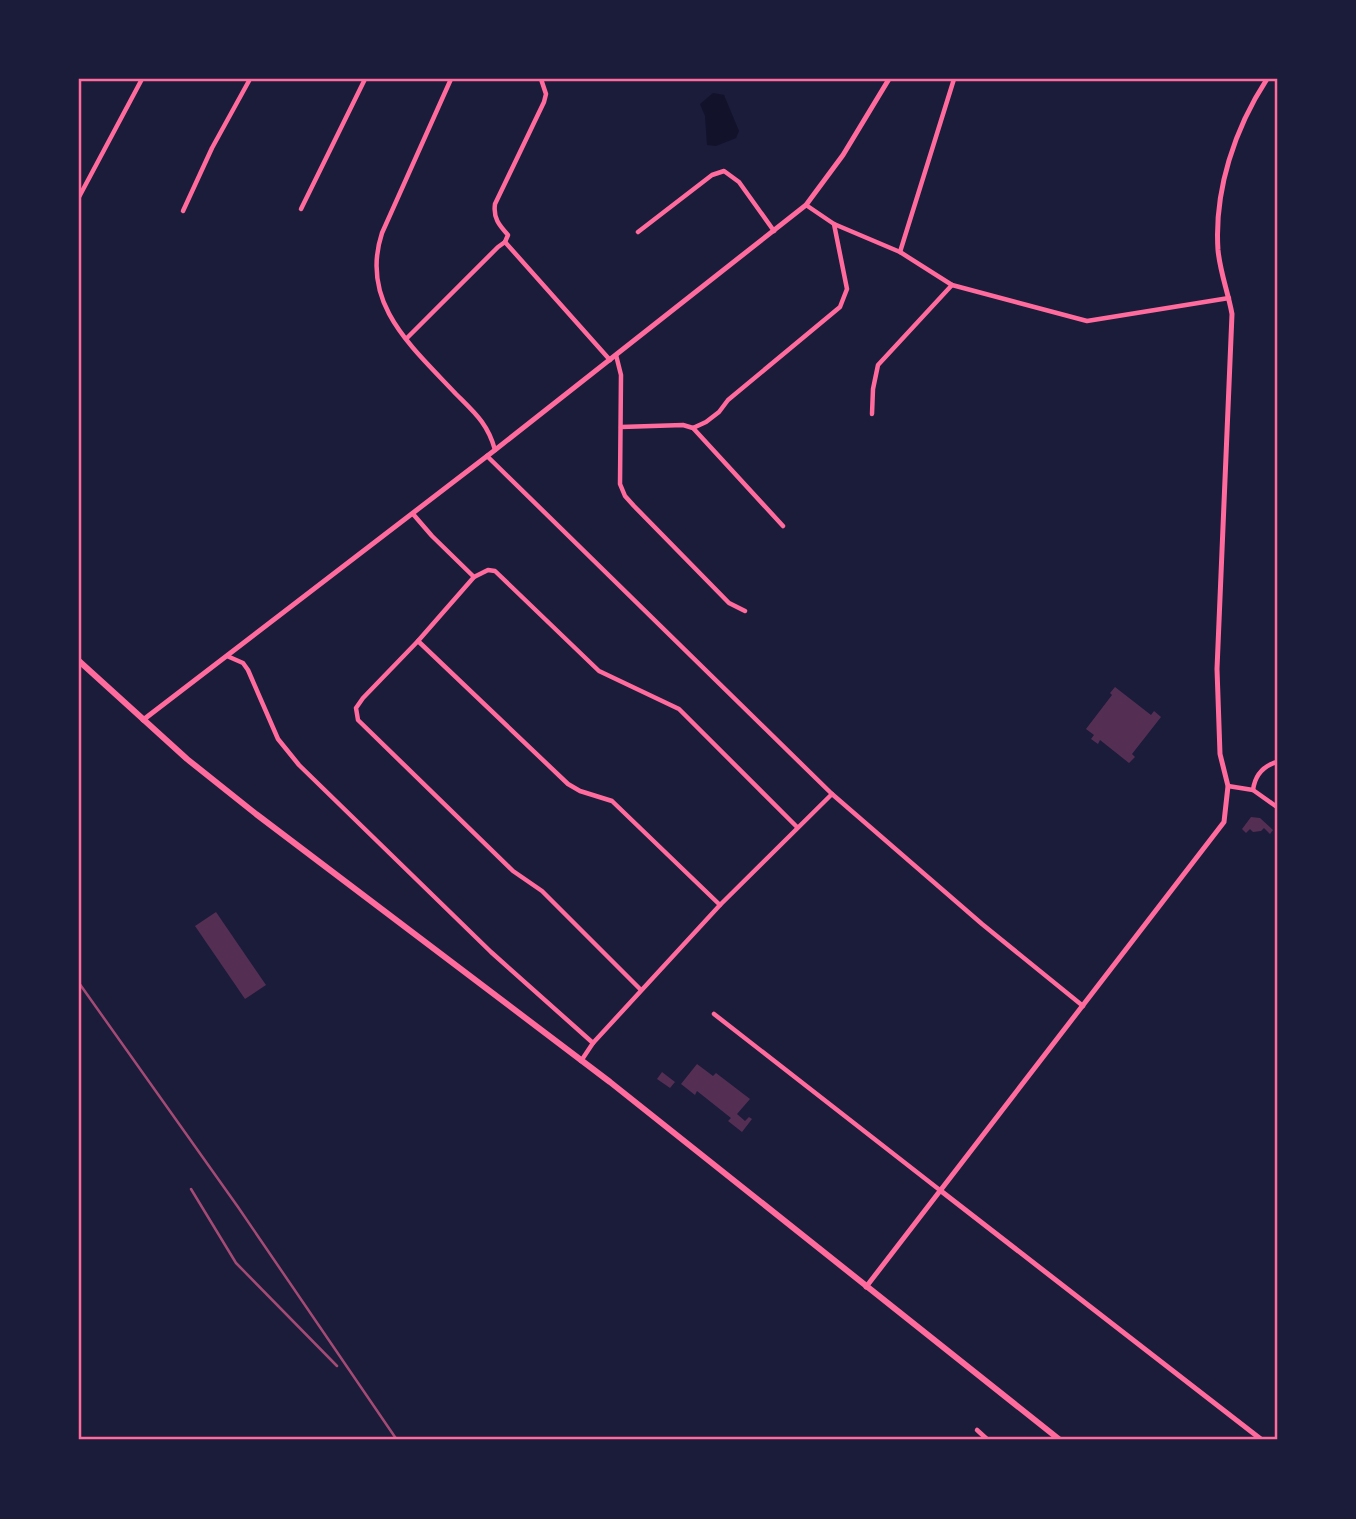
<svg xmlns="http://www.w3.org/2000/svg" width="1356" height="1519" viewBox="0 0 1356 1519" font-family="Overpass,sans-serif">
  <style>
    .water { fill: #12122b }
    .building { fill: #542f53 }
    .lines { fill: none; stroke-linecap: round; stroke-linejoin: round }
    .minor { stroke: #ff6b9d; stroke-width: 4.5 }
    .tertiary { stroke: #ff6b9d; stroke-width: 5 }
    .secondary { stroke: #ff6b9d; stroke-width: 6 }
    .rail { stroke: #a44b75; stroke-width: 2.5 }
    .neatline { fill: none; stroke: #ff6b9d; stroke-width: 2.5 }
  </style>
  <rect width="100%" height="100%" fill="#1b1b3a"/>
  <polygon class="water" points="713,93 724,95 739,131 736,138 716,146 707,145 705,116 700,104"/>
  <g class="building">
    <polygon points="1115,687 1151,715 1154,711 1161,717 1132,754 1135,757 1129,763 1100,740 1098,744 1091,739 1094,735 1086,729 1112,695 1110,693"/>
    <polygon points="1251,817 1260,818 1273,830 1270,834 1264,828 1261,831 1253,832 1250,829 1246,833 1242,829"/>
    <polygon points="216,912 266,985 245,999 195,926"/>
    <polygon points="697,1064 713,1076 716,1073 750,1099 737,1114 745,1121 749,1117 752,1119 742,1132 728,1121 731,1118 697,1091 695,1095 681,1084"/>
    <polygon points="662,1072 675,1082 670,1088 657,1079"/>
  </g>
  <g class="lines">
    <g class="minor">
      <path d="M 451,79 L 382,233 C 359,303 412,347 456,394 C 475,413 488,424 495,450"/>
      <polyline points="79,197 142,79"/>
      <polyline points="806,205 834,224 900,252 952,285 1087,321 1229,298"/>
      <polyline points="301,209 365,79"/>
      <polyline points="183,211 212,148 250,79"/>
      <polyline points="638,232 712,175 724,171 739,182 774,231"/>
      <path d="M 505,242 L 508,235 C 499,225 493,218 495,204 L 544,102 L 546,94 L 541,79"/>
      <polyline points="505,242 610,360"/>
      <polyline points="900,252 954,79"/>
      <polyline points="407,338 498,247 505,242"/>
      <polyline points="616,355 621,375 620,484 625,496 634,506 729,603 745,611"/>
      <polyline points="872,414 873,389 878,365 952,285"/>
      <polyline points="621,427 683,425 693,428 706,422 719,412 728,400 840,307 847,289 834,224"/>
      <polyline points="693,428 783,526"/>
      <polyline points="487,456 832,794 982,924 1083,1006"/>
      <polyline points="413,514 432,536 474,577"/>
      <polyline points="418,641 568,784 580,791 612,801 720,905"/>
      <polyline points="227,656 243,663 248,670 278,739 299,765 491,952 593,1043"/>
      <polyline points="1228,786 1253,790 1277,807"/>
      <path d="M 1253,790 C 1255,775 1263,766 1277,762"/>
      <polyline points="641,990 542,891 513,871 358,720 356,708 363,698 418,641 474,577 488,570 495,571 599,671 679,709 797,827"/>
      <polyline points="714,1014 941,1191"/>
      <polyline points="581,1061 593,1043 720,905 832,794"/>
      <polyline points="977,1430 988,1440"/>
    </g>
    <g class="tertiary">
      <polyline points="143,720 495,450 806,205 843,155 889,79"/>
      <polyline points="941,1191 1262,1440"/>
      <path d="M 866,1287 L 1224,822 L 1228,786 L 1220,754 L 1217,669 L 1232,314 C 1228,292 1220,272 1218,250 C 1214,190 1235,128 1267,79"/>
    </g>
    <polyline class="secondary" points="79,661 187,759 256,814 610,1082 1060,1440"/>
    <g class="rail">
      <polyline points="79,983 238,1207 397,1440"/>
      <polyline points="191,1189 236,1263 337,1366"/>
    </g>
  </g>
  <rect width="1356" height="1519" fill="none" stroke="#1b1b3a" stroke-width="161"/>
  <rect x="80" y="80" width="1196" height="1358" class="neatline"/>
</svg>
